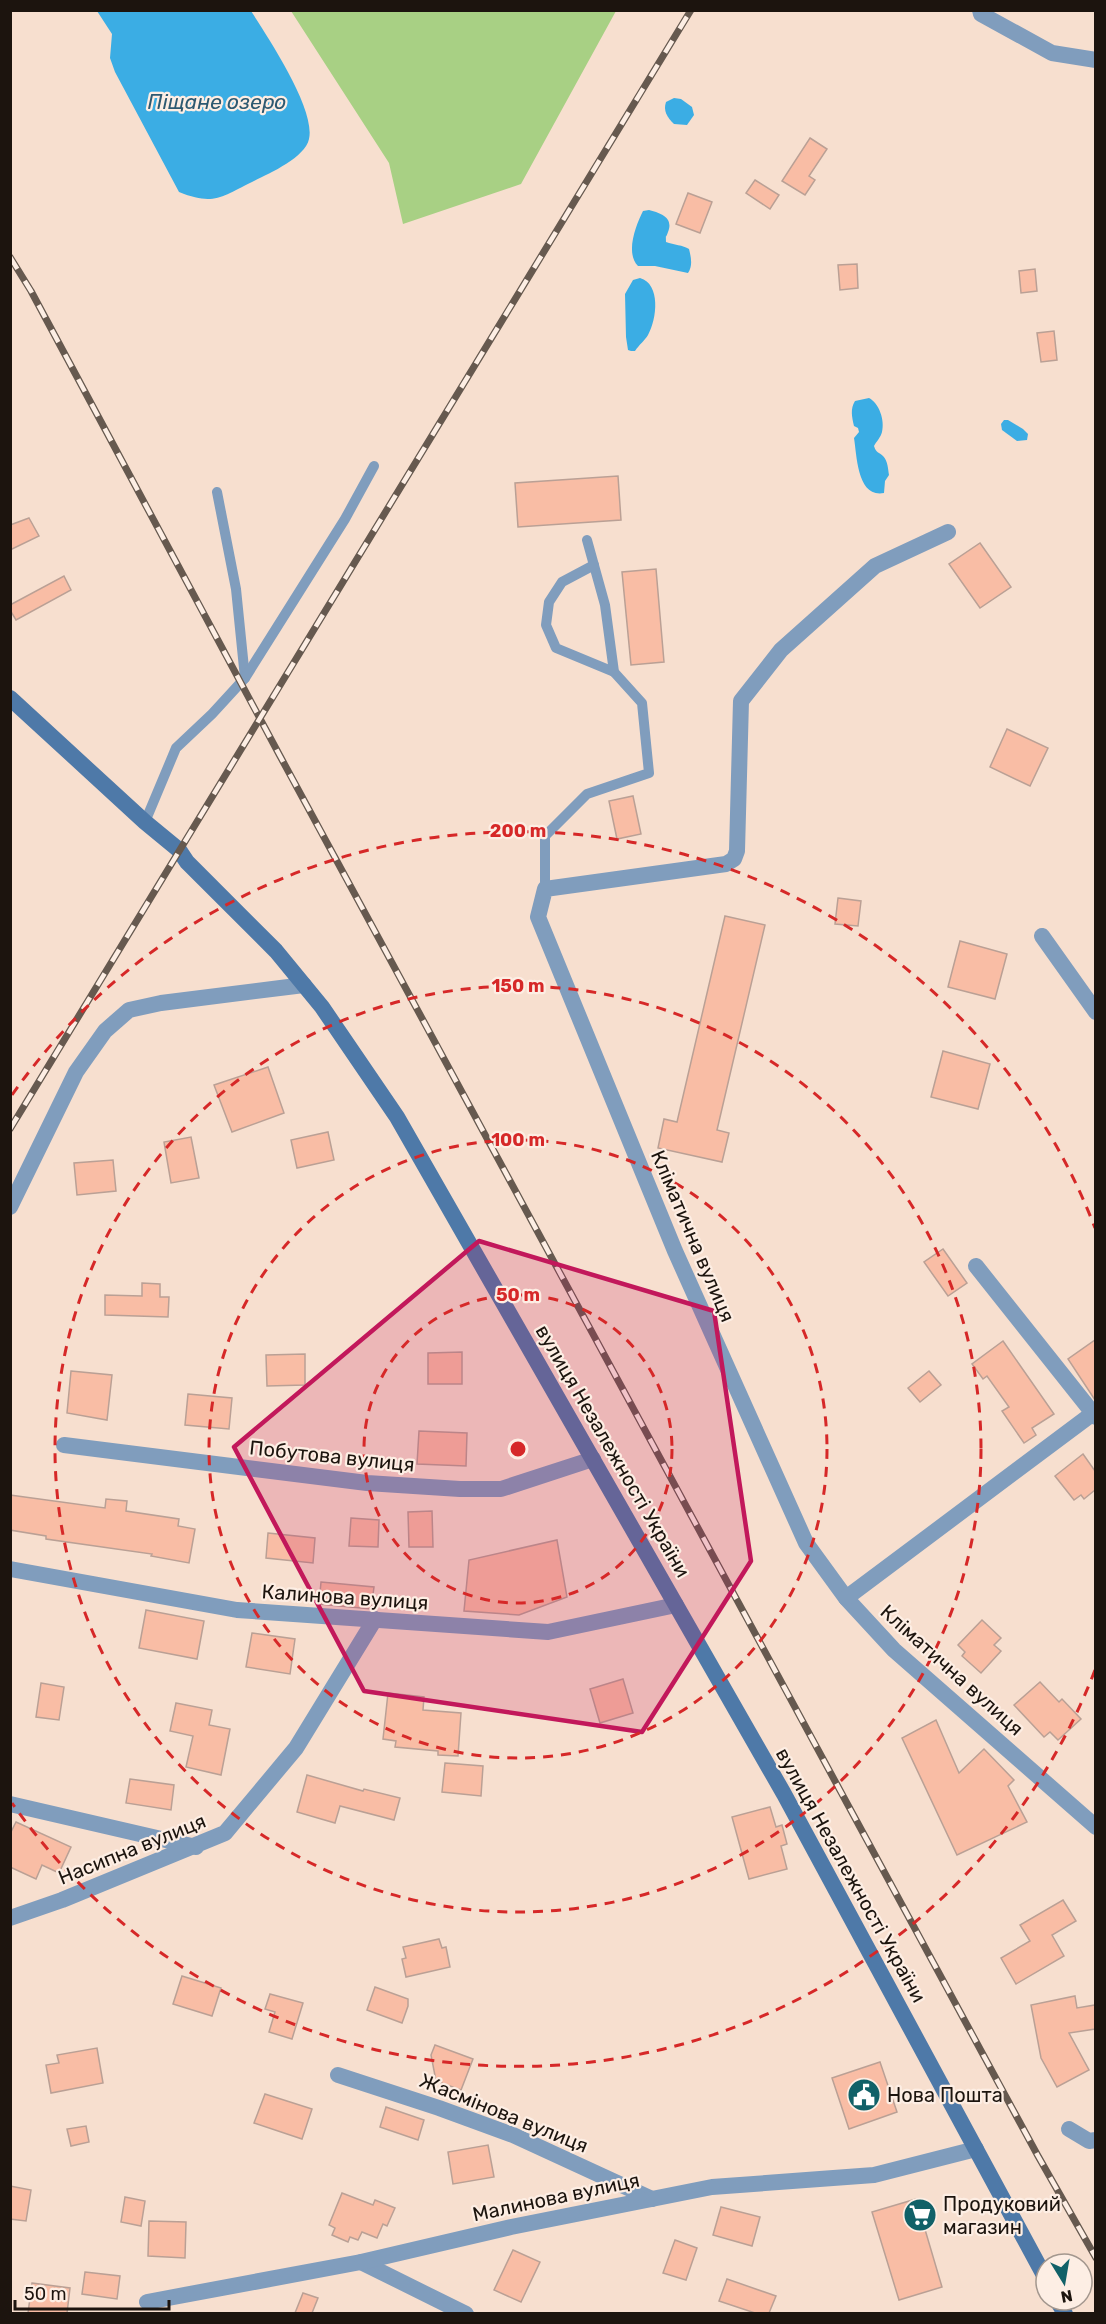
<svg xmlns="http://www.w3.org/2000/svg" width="1106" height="2324" viewBox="0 0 1106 2324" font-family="Rubik,sans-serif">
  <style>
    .green { fill: #a8d084 }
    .water { fill: #3bade4 }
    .building { fill: #f9bda5; stroke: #baa095; stroke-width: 1.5 }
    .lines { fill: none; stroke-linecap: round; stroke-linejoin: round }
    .service { stroke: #809dbd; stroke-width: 10 }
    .minor { stroke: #809dbd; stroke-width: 16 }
    .secondary { stroke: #4e79a8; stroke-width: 16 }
    .rail-casing { stroke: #66594f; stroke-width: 7 }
    .rail { stroke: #fdeee4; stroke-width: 4.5; stroke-dasharray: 14; stroke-linecap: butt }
    .marked { fill: #c2185b; fill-opacity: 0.2; stroke: #c2185b; stroke-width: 4.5; stroke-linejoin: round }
    .ring { fill: none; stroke: #d62828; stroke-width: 3; stroke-dasharray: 10 8 }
    .labels { text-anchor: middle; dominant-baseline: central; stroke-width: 4.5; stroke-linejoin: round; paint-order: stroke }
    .street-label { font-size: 20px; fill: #1c140e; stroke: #fdeee4 }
    .poi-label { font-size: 20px; fill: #1c140e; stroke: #fdeee4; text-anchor: start }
    .water-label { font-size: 21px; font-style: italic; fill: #2d5971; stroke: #fdeee4 }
    .centre { fill: #d62828; stroke: #fdeee4; stroke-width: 3 }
    .ring-label { font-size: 18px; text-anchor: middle; font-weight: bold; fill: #d62828; stroke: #fdeee4; stroke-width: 4.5; stroke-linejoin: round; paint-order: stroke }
  </style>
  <rect width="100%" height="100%" fill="#f7dfcf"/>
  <polygon class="green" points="291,11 616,11 521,184 403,224 389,163"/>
  <g class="water">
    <path d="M 97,11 L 251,11 C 267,36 316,109 309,139 C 305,158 268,174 252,182 C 221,197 214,206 179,192 L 115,72 L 110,58 L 112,34 Z"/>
    <path d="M 674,98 L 681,99 L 692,107 L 694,115 L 687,125 L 674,124 C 667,117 663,111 666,102 Z"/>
    <path d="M 649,210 C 660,213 674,217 668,232 C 665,241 666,232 666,242 C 674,245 683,245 689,249 C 691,257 693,266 688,273 L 655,266 L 638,266 C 625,253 636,225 643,211 Z"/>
    <path d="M 640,278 C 661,284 657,319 648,335 C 645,340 639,345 635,351 L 631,351 L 628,350 L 626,337 L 625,294 L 633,280 Z"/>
    <path d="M 869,398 C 879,403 885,420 882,432 C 881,437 876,442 874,446 C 876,453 879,452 883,456 C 888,461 888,469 889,475 L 885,481 L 884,493 C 857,498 857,456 854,438 L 859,432 L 858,428 L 854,426 C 852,417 850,409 855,401 Z"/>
    <polygon points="1008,420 1023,429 1028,434 1027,440 1017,441 1002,430 1001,424 1004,420"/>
  </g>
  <g class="building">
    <polygon points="810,138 827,149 809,176 815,180 805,195 782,181"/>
    <polygon points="755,180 779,195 770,209 746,193"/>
    <polygon points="688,193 712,202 700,233 676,224"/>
    <polygon points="857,264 858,288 840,290 838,265"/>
    <polygon points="1035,269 1037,291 1021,293 1019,271"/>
    <polygon points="1054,331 1057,360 1041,362 1037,333"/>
    <polygon points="618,476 621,520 518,527 515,483"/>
    <polygon points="29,518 39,536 10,550 10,525"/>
    <polygon points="980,543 1011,587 980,608 949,564"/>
    <polygon points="656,569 664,662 631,665 622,572"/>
    <polygon points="64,576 71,590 16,620 10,610 10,605"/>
    <polygon points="1007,729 1048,748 1030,786 990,767"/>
    <polygon points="633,796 641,834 617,839 609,801"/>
    <polygon points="838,898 861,901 858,926 835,924"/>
    <polygon points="725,916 765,925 717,1130 729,1133 722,1162 658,1148 664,1119 677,1122"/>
    <polygon points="960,941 1007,954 995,999 948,987"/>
    <polygon points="943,1051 990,1064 978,1109 931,1097"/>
    <polygon points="268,1067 284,1113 232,1132 214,1085"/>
    <polygon points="328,1132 334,1160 297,1168 291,1140"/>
    <polygon points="191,1137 199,1178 171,1183 164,1142"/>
    <polygon points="113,1160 116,1191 77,1195 74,1163"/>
    <polygon points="943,1249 967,1283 948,1296 924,1262"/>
    <polygon points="142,1283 160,1284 160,1297 169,1297 168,1317 105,1315 105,1295 142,1296"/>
    <polygon points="1095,1340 1095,1400 1068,1359"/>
    <polygon points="1003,1341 1054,1414 1032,1428 1036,1435 1024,1443 1002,1411 1009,1407 987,1376 983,1379 972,1364"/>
    <polygon points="462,1352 462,1384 428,1384 428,1353"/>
    <polygon points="305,1354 305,1385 267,1386 266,1355"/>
    <polygon points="71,1371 112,1375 107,1420 67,1413"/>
    <polygon points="929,1371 941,1385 920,1402 908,1388"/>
    <polygon points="188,1394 232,1398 229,1429 185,1425"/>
    <polygon points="419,1431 467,1433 466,1466 417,1464"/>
    <polygon points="1083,1454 1095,1471 1095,1490 1084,1499 1081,1495 1074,1500 1055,1476"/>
    <polygon points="10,1495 105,1508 106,1499 127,1501 126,1511 179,1519 178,1526 195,1529 189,1563 151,1556 152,1554 46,1539 46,1536 10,1530"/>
    <polygon points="432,1511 433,1547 409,1547 408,1512"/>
    <polygon points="351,1518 379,1520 378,1547 349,1546"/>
    <polygon points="268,1533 315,1538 313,1563 266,1558"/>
    <polygon points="557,1540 567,1597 519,1615 464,1611 469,1560"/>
    <polygon points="321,1582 374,1587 371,1609 319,1604"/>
    <polygon points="146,1610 204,1621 197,1659 139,1648"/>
    <polygon points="982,1620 1001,1638 994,1645 1001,1651 981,1673 962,1656 965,1652 958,1645"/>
    <polygon points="252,1633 295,1639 290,1674 246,1667"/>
    <polygon points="623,1679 633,1713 600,1723 590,1689"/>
    <polygon points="1040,1682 1059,1702 1062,1699 1081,1719 1058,1740 1050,1732 1044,1737 1014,1705"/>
    <polygon points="41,1683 64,1687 59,1720 36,1717"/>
    <polygon points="388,1693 424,1697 423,1710 461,1713 458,1756 438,1755 438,1751 395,1747 396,1741 383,1739"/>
    <polygon points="176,1703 212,1710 209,1725 230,1729 221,1775 186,1767 193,1736 170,1731"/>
    <polygon points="936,1720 959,1773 984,1749 1014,1780 1008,1786 1027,1822 957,1855 902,1738"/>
    <polygon points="445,1763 483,1766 481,1796 442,1792"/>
    <polygon points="307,1775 363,1791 364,1789 400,1798 394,1820 340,1806 335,1823 297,1812"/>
    <polygon points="130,1779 174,1785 171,1810 126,1803"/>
    <polygon points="770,1807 776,1827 782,1825 787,1844 781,1846 787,1869 749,1879 732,1817"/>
    <polygon points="16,1822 71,1847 59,1873 42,1865 36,1879 10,1867 10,1834"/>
    <polygon points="1063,1900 1076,1921 1052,1935 1064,1956 1016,1984 1001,1958 1030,1941 1020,1925"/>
    <polygon points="439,1939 442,1948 446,1947 450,1967 406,1977 402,1959 406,1958 403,1947"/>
    <polygon points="182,1976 221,1988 212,2016 173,2004"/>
    <polygon points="375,1987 408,1999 408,2006 402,2023 367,2010"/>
    <polygon points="270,1994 303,2003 292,2039 269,2032 275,2012 265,2009"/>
    <polygon points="1075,1996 1077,2008 1095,2005 1095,2029 1069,2033 1089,2070 1057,2087 1041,2058 1031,2005"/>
    <polygon points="435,2045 473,2059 461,2090 436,2081 431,2055"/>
    <polygon points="97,2048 103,2083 51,2093 46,2065 59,2063 57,2055"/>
    <polygon points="880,2062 897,2112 849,2129 832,2078"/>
    <polygon points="265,2094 312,2109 302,2139 254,2123"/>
    <polygon points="386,2107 424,2120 418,2140 380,2127"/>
    <polygon points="86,2126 89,2142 71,2146 67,2129"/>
    <polygon points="488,2145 494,2177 453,2184 448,2152"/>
    <polygon points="10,2186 31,2190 26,2221 10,2219"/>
    <polygon points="342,2193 373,2205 375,2200 395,2208 387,2226 383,2224 377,2238 362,2232 358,2240 350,2237 348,2242 332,2235 335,2228 329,2225"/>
    <polygon points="125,2197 145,2201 141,2226 121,2222"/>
    <polygon points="916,2199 942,2287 899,2300 872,2212"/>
    <polygon points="721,2207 760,2217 752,2246 713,2235"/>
    <polygon points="149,2221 186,2222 185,2258 148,2256"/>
    <polygon points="675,2240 697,2248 686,2280 663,2273"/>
    <polygon points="513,2250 540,2262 521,2302 494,2290"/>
    <polygon points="85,2272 120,2276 117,2299 82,2294"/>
    <polygon points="727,2279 776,2296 769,2313 755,2313 719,2301"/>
    <polygon points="32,2283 70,2288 67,2313 28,2313"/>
    <polygon points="303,2293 318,2298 312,2313 295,2313"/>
  </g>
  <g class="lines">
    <g class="service">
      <polyline points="217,492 236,589 245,678"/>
      <polyline points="594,565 562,582 549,602 546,625 556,648 614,672"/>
      <polyline points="145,822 176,748 212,714 245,678 345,519 374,466"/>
      <polyline points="545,889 545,836 587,794 649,773 642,703 614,672 605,605 587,540"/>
    </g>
    <g class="minor">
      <polyline points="980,10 981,14 1052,53 1096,60"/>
      <polyline points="948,532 875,566 781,650 741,701 737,851 734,859 726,864 545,889 538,917 675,1251 806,1543 846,1598 894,1650 1096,1827"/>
      <polyline points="1042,936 1096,1012"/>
      <polyline points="10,1207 76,1072 105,1031 129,1010 161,1003 304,985"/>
      <polyline points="976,1266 1096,1417"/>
      <polyline points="64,1445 367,1483 460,1489 501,1489 593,1459"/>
      <polyline points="10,1569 237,1610 548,1632 676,1605"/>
      <polyline points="846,1598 1096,1411"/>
      <polyline points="10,1804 196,1847"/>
      <polyline points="10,1918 62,1900 225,1833 296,1748 375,1619"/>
      <polyline points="338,2075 439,2108 513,2135 652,2199"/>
      <polyline points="1069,2129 1089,2141 1096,2140"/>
      <polyline points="361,2262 466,2314"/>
      <polyline points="147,2302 361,2262 511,2227 712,2187 874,2175 976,2149"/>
    </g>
    <g class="secondary">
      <polyline points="10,698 145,822 179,850 187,862 276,951 322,1007 397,1117 784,1794 1046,2279"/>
      <polyline points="1057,2300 1065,2314"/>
    </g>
    <defs>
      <g id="rail">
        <polyline points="10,257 31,291 280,756 1038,2156 1096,2258"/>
        <polyline points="10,1129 691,10"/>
      </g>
    </defs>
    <use href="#rail" class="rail-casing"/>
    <use href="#rail" class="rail"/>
  </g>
  <path class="marked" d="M 479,1241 L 714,1311 L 751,1561 L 642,1732 L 364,1691 L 234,1447 Z"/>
  <g class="ring">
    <circle cx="518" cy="1449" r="154"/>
    <circle cx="518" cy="1449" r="309"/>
    <circle cx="518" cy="1449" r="463"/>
    <path d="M1095 1670A618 618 0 0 1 12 1803M12 1095A618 618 0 0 1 1095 1228"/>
  </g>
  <defs>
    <symbol id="civic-disc" viewBox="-11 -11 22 22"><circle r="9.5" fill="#116168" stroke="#fdeee4"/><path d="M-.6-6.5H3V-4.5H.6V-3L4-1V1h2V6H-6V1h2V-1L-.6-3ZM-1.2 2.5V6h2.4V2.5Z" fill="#fff"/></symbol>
    <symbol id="supermarket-disc" viewBox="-11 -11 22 22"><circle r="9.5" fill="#116168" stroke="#fdeee4"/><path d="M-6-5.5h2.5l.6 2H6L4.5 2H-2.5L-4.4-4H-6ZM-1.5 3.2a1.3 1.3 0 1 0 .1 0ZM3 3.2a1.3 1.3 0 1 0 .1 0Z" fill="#fff"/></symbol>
  </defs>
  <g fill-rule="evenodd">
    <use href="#civic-disc" x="845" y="2076" width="38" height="38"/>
    <use href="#supermarket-disc" x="901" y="2196" width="38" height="38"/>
  </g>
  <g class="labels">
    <g class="street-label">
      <text transform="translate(693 1236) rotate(67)">Кліматична вулиця</text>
      <text transform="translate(613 1451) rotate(60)">вулиця Незалежності України</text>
      <text transform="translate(332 1456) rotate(6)">Побутова вулиця</text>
      <text transform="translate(345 1597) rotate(4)">Калинова вулиця</text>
      <text transform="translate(952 1670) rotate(42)">Кліматична вулиця</text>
      <text transform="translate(132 1849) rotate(-22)">Насипна вулиця</text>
      <text transform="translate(851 1875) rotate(61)">вулиця Незалежності України</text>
      <text transform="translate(504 2113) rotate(22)">Жасмінова вулиця</text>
      <text transform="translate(556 2197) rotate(-12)">Малинова вулиця</text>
    </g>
    <g class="poi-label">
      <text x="887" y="2095">Нова Пошта</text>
      <text x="943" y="2204">Продуковий<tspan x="943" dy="23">магазин</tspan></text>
    </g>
    <g class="water-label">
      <text x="217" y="101">Піщане озеро</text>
    </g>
  </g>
  <circle cx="518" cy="1449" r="9" class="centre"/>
  <g class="ring-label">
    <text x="518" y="837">200 m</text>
    <text x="518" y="992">150 m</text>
    <text x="518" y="1146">100 m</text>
    <text x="518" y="1301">50 m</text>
  </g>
  <rect width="1106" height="2324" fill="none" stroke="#1c140e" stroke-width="24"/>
  <g transform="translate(1064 2282) rotate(169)"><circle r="28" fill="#fdeee4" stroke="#a3978e" stroke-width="1.5"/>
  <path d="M0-4.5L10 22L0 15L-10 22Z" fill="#116168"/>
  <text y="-9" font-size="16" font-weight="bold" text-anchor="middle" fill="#1c140e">N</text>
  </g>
  <path d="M15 2300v9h154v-9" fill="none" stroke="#1c140e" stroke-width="3"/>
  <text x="24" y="2300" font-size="18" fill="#1c140e" stroke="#fdeee4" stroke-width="4.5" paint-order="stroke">50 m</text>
</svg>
